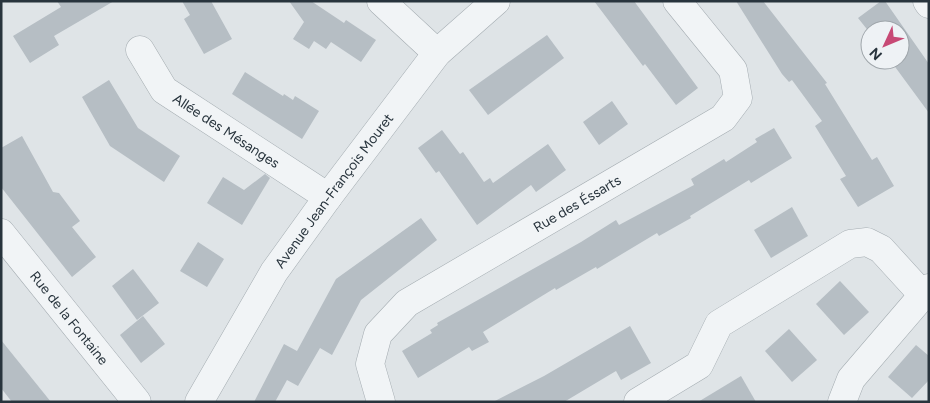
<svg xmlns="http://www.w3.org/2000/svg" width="930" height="403" viewBox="0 0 930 403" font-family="Figtree,sans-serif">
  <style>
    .building { fill: #b6bec4 }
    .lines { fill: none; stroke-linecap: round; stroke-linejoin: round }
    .minor-casing { stroke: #a4acb1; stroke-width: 29 }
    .minor { stroke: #f1f4f6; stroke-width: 28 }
    .labels { text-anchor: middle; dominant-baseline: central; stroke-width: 4; stroke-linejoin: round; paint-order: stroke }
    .street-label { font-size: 14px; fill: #28343d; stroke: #eef2f5 }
  </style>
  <rect width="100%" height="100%" fill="#dfe4e7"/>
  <g class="building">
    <polygon points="57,1 114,1 54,36 59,45 30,63 13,36 61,7"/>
    <polygon points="182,1 211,1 232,39 204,54 184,19 190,15"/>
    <polygon points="289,1 311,1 344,23 346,20 376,40 361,62 331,42 326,49 314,41 309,49 293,39 304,22"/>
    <polygon points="594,1 634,1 698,88 676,105 645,64 643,66"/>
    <polygon points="736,1 763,1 827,83 825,84 872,160 877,157 894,186 858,207 840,179 846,176 815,126 822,121 792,80 789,82 782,74"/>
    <polygon points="881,1 885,1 929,64 929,113 890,60 900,60 900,30 870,30 870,33 858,18"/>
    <polygon points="547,35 564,58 488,115 469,90"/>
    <polygon points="245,72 283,96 284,94 293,100 295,96 319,111 302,139 232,94"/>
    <polygon points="109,80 138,128 180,156 164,182 110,146 82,97"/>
    <polygon points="612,101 628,124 599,145 583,122"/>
    <polygon points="774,128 792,158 751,183 749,180 690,216 691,218 659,236 657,233 597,269 596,267 556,290 555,288 483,332 489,342 472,351 469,347 418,378 402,351 432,333 430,330 438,325 437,323 581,242 616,220 619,225 694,185 691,179 724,159 726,162 757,142 755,139"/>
    <polygon points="442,130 460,154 463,152 484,182 490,178 493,183 548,144 566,170 536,192 531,185 477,225 439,171 436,173 418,148"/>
    <polygon points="22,136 53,192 59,193 80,221 72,227 96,257 72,277 1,187 1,148"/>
    <polygon points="265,174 270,178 242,225 207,203 223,177 244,190"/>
    <polygon points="792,207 808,236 771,258 754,230"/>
    <polygon points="421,218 437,240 361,300 332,355 320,348 298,386 287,380 275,402 254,402 284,344 297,351 336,279"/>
    <polygon points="198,242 224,259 207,287 180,271"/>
    <polygon points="133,269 159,303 137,320 112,286"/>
    <polygon points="840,281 869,312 844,335 816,304"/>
    <polygon points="143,316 165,344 141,363 120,335"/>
    <polygon points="630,326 651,363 621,380 616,371 564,402 493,402 544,376"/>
    <polygon points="789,329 817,360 792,382 765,351"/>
    <polygon points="1,340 51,402 12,402 1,388"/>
    <polygon points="916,345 929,356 929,380 912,398 888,377"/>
    <polygon points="741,376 756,402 698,402"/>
  </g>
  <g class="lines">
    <defs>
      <g id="minor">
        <polyline points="381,1 437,53"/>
        <polyline points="927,1 929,4"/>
        <path id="s1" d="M 140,50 L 164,90 L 328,197"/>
        <path id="s2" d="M 1,233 L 137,402"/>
        <path id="s3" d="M 199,402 L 274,272 L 328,197 L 437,53 L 496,1"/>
        <path id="s4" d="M 381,402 L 370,364 L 378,334 L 407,303 L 723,118 L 738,98 L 733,70 L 677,1"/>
        <polyline points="638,402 699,365 719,324 850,244 867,242 881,249 923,295"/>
        <polyline points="842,402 851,379 929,288"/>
      </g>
    </defs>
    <use href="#minor" class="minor-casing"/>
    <use href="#minor" class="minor"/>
  </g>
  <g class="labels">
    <g class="street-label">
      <text stroke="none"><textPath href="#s1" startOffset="121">Allée des Mésanges</textPath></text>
      <text stroke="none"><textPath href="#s3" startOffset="251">Avenue Jean-François Mouret</textPath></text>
      <text stroke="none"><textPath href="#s4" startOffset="310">Rue des Éssarts</textPath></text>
      <text stroke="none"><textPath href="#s2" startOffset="109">Rue de la Fontaine</textPath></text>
    </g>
  </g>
  <rect width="930" height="403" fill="none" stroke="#28343d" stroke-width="5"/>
  <g transform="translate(885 45) rotate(226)"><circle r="24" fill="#eef2f5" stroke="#9fa6ab"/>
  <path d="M0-4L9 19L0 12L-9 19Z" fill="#c74975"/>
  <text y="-8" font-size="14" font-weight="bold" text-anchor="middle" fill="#28343d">N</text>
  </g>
</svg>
